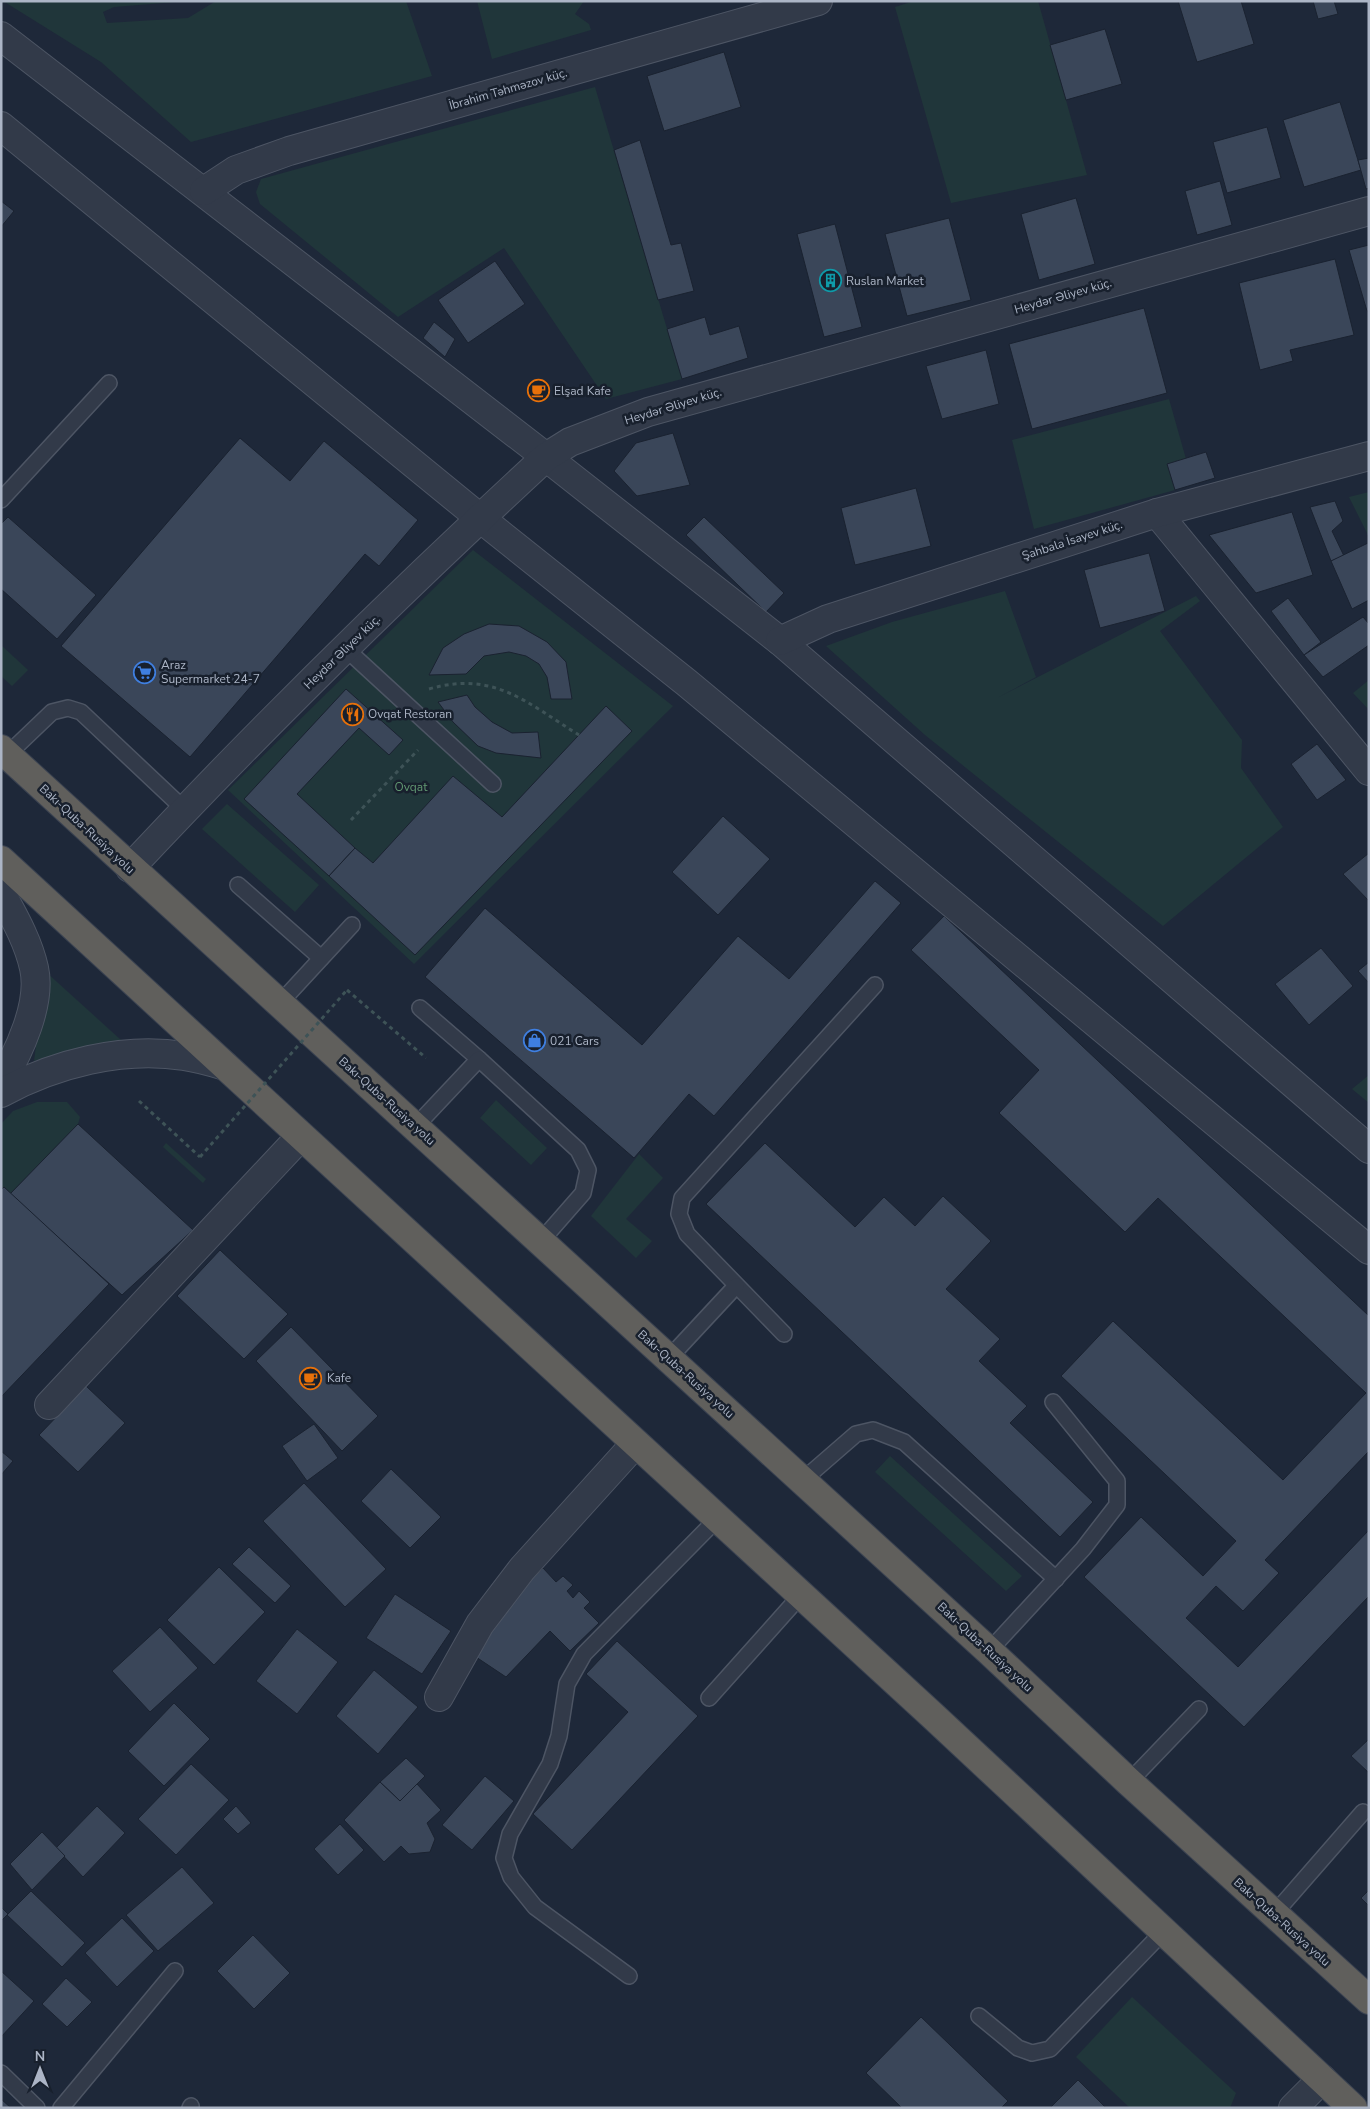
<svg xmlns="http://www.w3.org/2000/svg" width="1370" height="2109" viewBox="0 0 1370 2109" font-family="'Nunito Sans',sans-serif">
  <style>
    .green { fill: #20363a }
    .building { fill: #3a4659; stroke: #1a2230 }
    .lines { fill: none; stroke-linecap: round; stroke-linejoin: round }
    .service-casing { stroke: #4d5564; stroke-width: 18 }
    .minor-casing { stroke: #4d5564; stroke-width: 30 }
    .tertiary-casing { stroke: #4d5564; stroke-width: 30 }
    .trunk-casing { stroke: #3a4251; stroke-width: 30 }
    .path { stroke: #3e5357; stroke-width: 3; stroke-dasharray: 4 4; stroke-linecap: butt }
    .service { stroke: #323a49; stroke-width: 15 }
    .minor { stroke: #323a49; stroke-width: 28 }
    .tertiary { stroke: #323a49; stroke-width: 28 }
    .trunk { stroke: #605f5c; stroke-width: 28 }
    .path-bridge { stroke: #3e5357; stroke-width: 3; stroke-dasharray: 4 4; stroke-linecap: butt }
    .labels { text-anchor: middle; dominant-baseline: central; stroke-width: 5; stroke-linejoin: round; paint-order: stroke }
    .street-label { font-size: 12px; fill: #acb5c6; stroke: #18202d }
    .poi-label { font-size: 12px; fill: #acb5c6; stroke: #18202d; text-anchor: start }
    .park-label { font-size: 12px; fill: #629872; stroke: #18202d }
  </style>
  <rect width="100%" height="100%" fill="#1e2839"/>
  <g class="green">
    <polygon points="3,1 188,1 114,7 103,12 107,23 188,18 216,1 406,1 432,76 191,142 101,62"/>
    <polygon points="477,1 584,1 575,14 589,24 591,30 492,59"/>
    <polygon points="914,1 1038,1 1087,175 951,203 895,7"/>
    <polygon points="595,87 682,379 606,399 504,248 398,317 260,204 256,192 261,179"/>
    <polygon points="1169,399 1186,459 1167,464 1175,490 1034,529 1012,440"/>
    <polygon points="1369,492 1369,535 1368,535 1349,497"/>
    <polygon points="473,550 673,706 414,964 228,790"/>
    <polygon points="1005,591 1036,677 997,698 1196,596 1200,601 1160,631 1242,740 1241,768 1283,827 1163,926 925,735 826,646 892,622"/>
    <polygon points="1,645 28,670 12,686 1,676"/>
    <polygon points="1369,680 1369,710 1353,693"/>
    <polygon points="227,804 319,885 295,912 202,829"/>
    <polygon points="46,972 121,1040 34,1061"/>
    <polygon points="1369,1075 1369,1103 1352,1089"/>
    <polygon points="496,1100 547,1148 531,1165 480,1118"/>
    <polygon points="37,1102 67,1102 80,1117 78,1124 10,1194 1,1190 1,1124 13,1111"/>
    <polygon points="166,1143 206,1179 203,1183 163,1147"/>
    <polygon points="639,1154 663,1178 626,1219 652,1241 636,1258 591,1216"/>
    <polygon points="890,1456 1022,1576 1006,1591 875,1472"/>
    <polygon points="1132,1997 1236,2093 1230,2108 1130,2108 1076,2057"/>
  </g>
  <g class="building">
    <polygon points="1178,1 1241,1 1254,44 1197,62"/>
    <polygon points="1313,1 1334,1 1338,14 1318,19"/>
    <polygon points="1105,29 1122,84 1066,100 1050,45"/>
    <polygon points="724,52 741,107 664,131 647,76"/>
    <polygon points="1340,102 1361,170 1304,187 1283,120"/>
    <polygon points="1267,127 1281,178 1227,193 1213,142"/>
    <polygon points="640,140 671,245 681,243 694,291 658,300 614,150"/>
    <polygon points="1369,158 1369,188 1366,189 1358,160"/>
    <polygon points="1220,181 1232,225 1197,235 1185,191"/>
    <polygon points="1076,198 1095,264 1039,280 1021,214"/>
    <polygon points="1,201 14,211 1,227"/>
    <polygon points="949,218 971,300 907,316 885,234"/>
    <polygon points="835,224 862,327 824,337 797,234"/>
    <polygon points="1369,245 1369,311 1367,311 1349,250"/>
    <polygon points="1335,259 1354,335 1290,350 1293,361 1260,370 1239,283"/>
    <polygon points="495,261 525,304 468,343 438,300"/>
    <polygon points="1144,308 1167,393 1032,429 1009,344"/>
    <polygon points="705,317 710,335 739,326 748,358 682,379 667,329"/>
    <polygon points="434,322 455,339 445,357 423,338"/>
    <polygon points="986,350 999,404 942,419 926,366"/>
    <polygon points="673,433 690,485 637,496 614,471 636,443"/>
    <polygon points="240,438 290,481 324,441 418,520 379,566 365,554 190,757 61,646"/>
    <polygon points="1206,452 1215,478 1175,490 1167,464"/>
    <polygon points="916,488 931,546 855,565 841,508"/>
    <polygon points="1335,501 1343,521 1332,531 1344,556 1331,561 1310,507"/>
    <polygon points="1292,512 1313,575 1256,593 1209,535"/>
    <polygon points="8,517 96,595 57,639 1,589 1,524"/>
    <polygon points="704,517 784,593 766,612 686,535"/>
    <polygon points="1368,535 1369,600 1352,609 1331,561 1368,543"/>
    <polygon points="1149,553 1165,611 1100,628 1084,570"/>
    <polygon points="1288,598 1321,642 1304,655 1271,611"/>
    <polygon points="1363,617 1369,624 1369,645 1323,677 1304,655"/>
    <polygon points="489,624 519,626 547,642 566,662 572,699 551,699 547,677 539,664 526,656 509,652 484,656 466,674 429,675 443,648 464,634"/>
    <polygon points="346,689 403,740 389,755 359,728 297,794 355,848 329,876 244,799"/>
    <polygon points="467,695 475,707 492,722 512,733 538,732 541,758 496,753 478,746 453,722 438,702"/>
    <polygon points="606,706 632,731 415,955 329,876 355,848 373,863 453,776 502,817"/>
    <polygon points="1317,744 1346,780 1317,800 1291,764"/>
    <polygon points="723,816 770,859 718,915 672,872"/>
    <polygon points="1369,853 1369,901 1343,874"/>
    <polygon points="875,881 901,903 714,1116 689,1094 634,1158 425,977 485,908 642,1045 738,936 789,979"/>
    <polygon points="944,916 1369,1316 1369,1451 1265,1560 1279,1573 1243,1611 1216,1586 1186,1618 1238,1667 1369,1530 1369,1596 1244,1727 1084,1577 1141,1517 1203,1576 1236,1541 1061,1376 1113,1321 1283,1480 1366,1393 1158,1198 1125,1232 999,1113 1039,1070 911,950"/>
    <polygon points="1321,948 1353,986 1309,1025 1275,984"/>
    <polygon points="1369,962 1369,983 1358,971"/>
    <polygon points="78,1124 193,1230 122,1295 10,1194"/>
    <polygon points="765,1143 855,1227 884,1197 915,1226 943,1196 991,1241 946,1289 1000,1339 979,1361 1027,1406 1010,1423 1093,1502 1060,1537 706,1204"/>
    <polygon points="4,1187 109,1284 1,1397 1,1190"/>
    <polygon points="220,1250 288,1314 244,1359 177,1296"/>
    <polygon points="291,1327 378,1416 342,1451 256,1361"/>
    <polygon points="86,1386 125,1423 78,1472 39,1435"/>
    <polygon points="314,1424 338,1458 307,1481 282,1446"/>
    <polygon points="1,1451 13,1461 1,1475"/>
    <polygon points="391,1469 441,1517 410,1548 361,1501"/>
    <polygon points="304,1483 386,1569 345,1607 263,1521"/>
    <polygon points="249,1547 291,1586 275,1603 232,1564"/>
    <polygon points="219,1567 265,1612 214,1665 167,1620"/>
    <polygon points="543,1568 556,1582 563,1576 573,1585 567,1591 573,1598 579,1591 590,1602 584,1608 599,1623 570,1651 550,1631 506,1677 476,1657 511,1599"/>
    <polygon points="395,1594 451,1631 422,1674 366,1638"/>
    <polygon points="160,1627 198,1668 150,1712 112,1671"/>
    <polygon points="297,1629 338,1662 297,1714 256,1681"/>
    <polygon points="617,1641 698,1716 572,1850 533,1814 628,1712 586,1674"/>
    <polygon points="374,1670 418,1707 378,1754 336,1716"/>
    <polygon points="174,1703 210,1739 164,1786 128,1751"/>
    <polygon points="1369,1739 1369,1773 1351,1756"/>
    <polygon points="406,1758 425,1776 400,1801 380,1782"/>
    <polygon points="191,1764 229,1800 176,1855 138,1819"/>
    <polygon points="485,1776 514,1801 472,1850 442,1825"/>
    <polygon points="380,1782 400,1801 417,1784 441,1810 427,1823 435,1839 430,1852 409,1854 401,1846 384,1862 344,1820"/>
    <polygon points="97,1806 125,1833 83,1877 56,1848"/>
    <polygon points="236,1806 251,1823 238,1834 223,1819"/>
    <polygon points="340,1824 364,1850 338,1875 314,1849"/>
    <polygon points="42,1832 65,1856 32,1890 10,1864"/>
    <polygon points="182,1867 214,1903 158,1951 126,1915"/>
    <polygon points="1369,1890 1369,1906 1361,1898"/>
    <polygon points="31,1891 85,1943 62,1967 7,1915"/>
    <polygon points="1,1907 8,1914 1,1921"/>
    <polygon points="122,1918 154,1951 117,1987 85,1953"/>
    <polygon points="253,1935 290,1973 254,2009 217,1971"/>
    <polygon points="1,1971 34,2001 1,2037"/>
    <polygon points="66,1978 92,2002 67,2027 42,2004"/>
    <polygon points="921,2017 1008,2101 1001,2108 902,2108 866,2073"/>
    <polygon points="1078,2080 1106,2108 1050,2108"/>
    <polygon points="1,2099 11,2108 1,2108"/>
  </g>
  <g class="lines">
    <defs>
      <g id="service">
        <polyline points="1,500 109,383"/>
        <polyline points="345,648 493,784"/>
        <polyline points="7,755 52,712 68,708 81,712 185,810"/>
        <polyline points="238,885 321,958"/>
        <polyline points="280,1003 352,925"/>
        <polyline points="420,1008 479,1059"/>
        <polyline points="415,1127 479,1059 578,1150 588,1170 583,1193 541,1241"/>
        <polyline points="784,1334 687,1234 679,1214 682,1198 875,985"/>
        <polyline points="669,1358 736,1286"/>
        <polyline points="803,1480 856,1434 873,1430 904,1442 1056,1579"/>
        <polyline points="989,1651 1083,1549 1117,1505 1117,1481 1053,1402"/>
        <polyline points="709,1698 801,1595"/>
        <polyline points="1129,1782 1199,1709"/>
        <polyline points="1274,1914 1363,1812"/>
        <polyline points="629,1976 535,1907 511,1877 504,1858 510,1834 550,1764 559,1736 567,1684 584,1654 717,1519"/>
        <polyline points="979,2016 1018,2048 1032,2053 1050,2049 1163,1932"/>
        <polyline points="1,2073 37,2108"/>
        <polyline points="61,2108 175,1971"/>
        <polyline points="190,2108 191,2106"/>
      </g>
      <g id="minor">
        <polyline points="1,36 546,457 780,641 1369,1149"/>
        <polyline points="1,126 480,518 687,683 1369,1250"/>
        <polyline points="204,191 236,170 289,151 818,1"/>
        <polyline points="1157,513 1369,771"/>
        <polyline points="780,641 828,619 1157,513 1369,456"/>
        <path d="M 1,893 C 14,917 28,941 34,968 C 42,1003 19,1052 1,1082"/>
        <path d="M 1,1093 C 54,1064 123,1046 184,1056 C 198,1058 212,1062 225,1066"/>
        <polyline points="49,1405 301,1136"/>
        <polyline points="439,1697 480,1624 522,1569 635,1444"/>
        <polyline points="1293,2108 1322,2079"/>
      </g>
      <path id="tertiary" d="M 130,868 C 263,726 403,589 546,457 L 570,442 L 648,412 L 1369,211"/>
      <g id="trunk">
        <polyline points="1,749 989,1651 1129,1782 1369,2000"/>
        <polyline points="1,860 933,1716 1353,2108"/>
      </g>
    </defs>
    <use href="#service" class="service-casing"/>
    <use href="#minor" class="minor-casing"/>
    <use href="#tertiary" class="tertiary-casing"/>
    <use href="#trunk" class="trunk-casing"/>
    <g class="path">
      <path d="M 429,689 C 494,670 527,703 579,735"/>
      <polyline points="351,820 418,750"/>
      <polyline points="347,990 426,1058"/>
      <polyline points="139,1101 200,1157"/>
    </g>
    <use href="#service" class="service"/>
    <use href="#minor" class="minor"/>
    <use href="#tertiary" class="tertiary"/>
    <use href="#trunk" class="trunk"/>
    <polyline class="path-bridge" points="200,1157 347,990"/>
  </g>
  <defs>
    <symbol id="building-ring" viewBox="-11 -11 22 22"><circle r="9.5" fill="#18202d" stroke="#0f9aa8" stroke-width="1.5"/><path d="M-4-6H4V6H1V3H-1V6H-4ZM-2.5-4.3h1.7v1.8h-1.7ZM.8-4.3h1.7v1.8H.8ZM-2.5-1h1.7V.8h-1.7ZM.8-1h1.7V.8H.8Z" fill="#0f9aa8"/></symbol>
    <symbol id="cafe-ring" viewBox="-11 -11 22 22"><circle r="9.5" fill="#18202d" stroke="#e8710a" stroke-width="1.5"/><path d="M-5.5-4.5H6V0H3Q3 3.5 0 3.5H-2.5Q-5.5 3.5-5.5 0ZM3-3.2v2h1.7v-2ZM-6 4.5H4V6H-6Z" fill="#e8710a"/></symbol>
    <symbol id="supermarket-ring" viewBox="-11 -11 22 22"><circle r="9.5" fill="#18202d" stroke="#3f7fe0" stroke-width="1.5"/><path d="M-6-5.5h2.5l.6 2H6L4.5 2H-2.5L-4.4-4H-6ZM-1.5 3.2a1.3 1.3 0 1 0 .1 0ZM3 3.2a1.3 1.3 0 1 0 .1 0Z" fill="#3f7fe0"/></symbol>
    <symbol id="restaurant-ring" viewBox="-11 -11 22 22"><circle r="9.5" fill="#18202d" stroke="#e8710a" stroke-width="1.5"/><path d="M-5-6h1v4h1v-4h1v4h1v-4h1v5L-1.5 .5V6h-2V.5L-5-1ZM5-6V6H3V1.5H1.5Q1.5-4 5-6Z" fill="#e8710a"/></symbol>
    <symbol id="shop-ring" viewBox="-11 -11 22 22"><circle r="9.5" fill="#18202d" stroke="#3f7fe0" stroke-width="1.5"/><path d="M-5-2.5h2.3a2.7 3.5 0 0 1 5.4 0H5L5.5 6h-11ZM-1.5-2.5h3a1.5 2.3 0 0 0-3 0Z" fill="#3f7fe0"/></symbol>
  </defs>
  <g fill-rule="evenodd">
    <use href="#building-ring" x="818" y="268" width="25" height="25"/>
    <use href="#cafe-ring" x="526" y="378" width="25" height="25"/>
    <use href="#supermarket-ring" x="132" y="660" width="25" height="25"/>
    <use href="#restaurant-ring" x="340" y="702" width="25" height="25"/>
    <use href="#shop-ring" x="522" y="1028" width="25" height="25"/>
    <use href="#cafe-ring" x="298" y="1366" width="25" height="25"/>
  </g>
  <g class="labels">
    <g class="street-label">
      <text transform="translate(508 89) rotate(-16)">İbrahim Təhməzov küç.</text>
      <text transform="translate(1063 296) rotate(-16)">Heydər Əliyev küç.</text>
      <text transform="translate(673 406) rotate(-17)">Heydər Əliyev küç.</text>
      <text transform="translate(1072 540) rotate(-18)">Şahbala İsayev küç.</text>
      <text transform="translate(342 652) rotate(-44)">Heydər Əliyev küç.</text>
      <text transform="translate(87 829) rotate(43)">Bakı-Quba-Rusiya yolu</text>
      <text transform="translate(387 1101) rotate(42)">Bakı-Quba-Rusiya yolu</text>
      <text transform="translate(686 1374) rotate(42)">Bakı-Quba-Rusiya yolu</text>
      <text transform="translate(985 1647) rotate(43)">Bakı-Quba-Rusiya yolu</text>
      <text transform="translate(1282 1922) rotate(42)">Bakı-Quba-Rusiya yolu</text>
    </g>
    <g class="poi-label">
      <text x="846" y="281">Ruslan Market</text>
      <text x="554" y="391">Elşad Kafe</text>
      <text x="161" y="665">Araz<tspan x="161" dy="14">Supermarket 24-7</tspan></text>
      <text x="368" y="714">Ovqat Restoran</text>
      <text x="550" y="1041">021 Cars</text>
      <text x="327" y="1378">Kafe</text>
    </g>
    <g class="park-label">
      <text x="411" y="787">Ovqat</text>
    </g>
  </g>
  <rect width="1370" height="2109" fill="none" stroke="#acb5c6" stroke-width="5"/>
  <g transform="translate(40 2069)" stroke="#18202d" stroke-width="4" paint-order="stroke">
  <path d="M0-4L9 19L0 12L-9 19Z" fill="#acb5c6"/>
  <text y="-8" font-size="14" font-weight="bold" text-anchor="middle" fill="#acb5c6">N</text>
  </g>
</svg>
